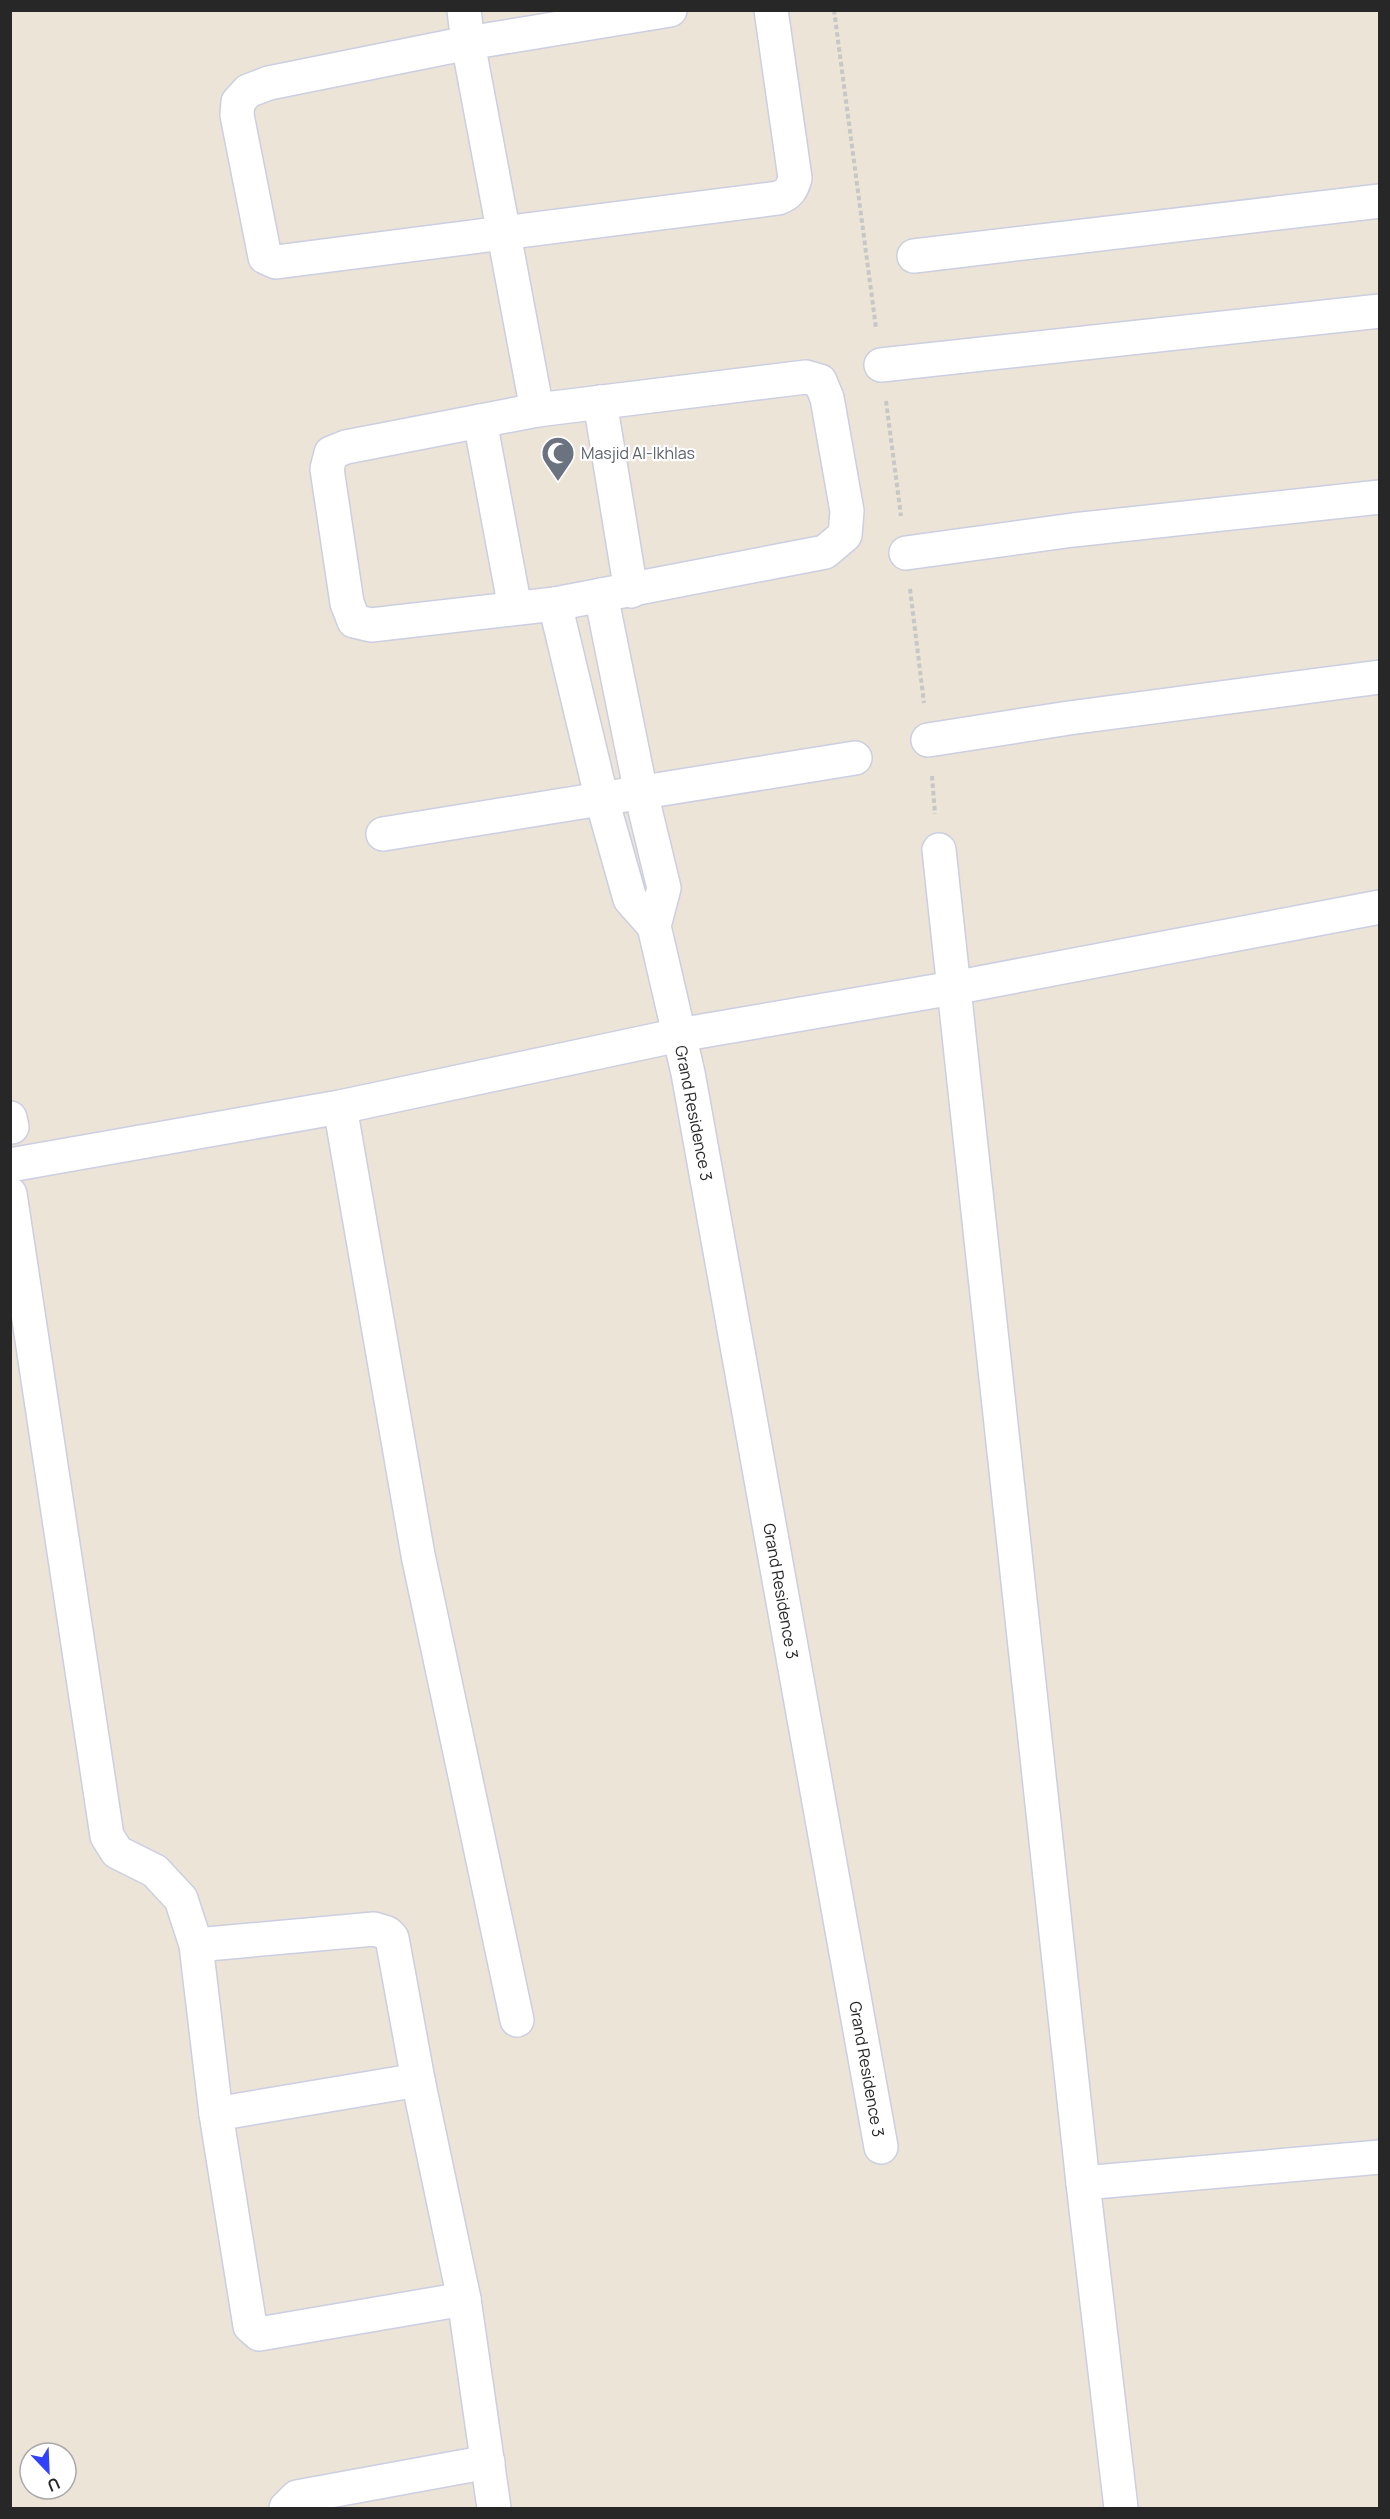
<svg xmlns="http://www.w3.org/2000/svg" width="1390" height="2519" viewBox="0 0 1390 2519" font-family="Manrope,sans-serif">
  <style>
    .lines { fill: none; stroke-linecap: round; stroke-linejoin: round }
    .minor-casing { stroke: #cccee2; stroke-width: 36 }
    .tertiary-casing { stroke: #cccee2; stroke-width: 36 }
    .path { stroke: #c7c7c7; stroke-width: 4; stroke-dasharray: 4.5 3; stroke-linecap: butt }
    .minor { stroke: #fff; stroke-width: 33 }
    .tertiary { stroke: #fff; stroke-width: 33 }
    .labels { text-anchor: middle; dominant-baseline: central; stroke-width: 4.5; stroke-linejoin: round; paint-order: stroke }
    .worship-label { font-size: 16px; fill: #5b616d; stroke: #fff; text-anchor: start }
    .street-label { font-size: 16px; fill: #272727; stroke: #fff }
  </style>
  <rect width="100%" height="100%" fill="#ebe4d7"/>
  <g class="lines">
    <defs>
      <g id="minor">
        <polyline points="464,10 468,43 537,410"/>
        <path d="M 670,10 L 468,43 L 269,83 L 248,91 L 238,102 L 237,115 L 265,257 L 276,262 L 778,198 C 789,194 792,189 795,178 L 771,10"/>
        <polyline points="914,256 1380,201"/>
        <polyline points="881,365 1380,311"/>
        <polygon points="806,377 820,381 827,398 847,511 845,535 825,552 555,604 371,625 354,621 347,603 327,469 331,453 346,447 537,410"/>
        <polyline points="600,402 631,591"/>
        <polyline points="480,421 515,608"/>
        <polyline points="906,553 1073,530 1380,497"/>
        <polyline points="601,595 641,793 664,888 654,926 688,1073 881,2147"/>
        <polyline points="555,604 602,800 630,899 654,926"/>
        <polyline points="928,740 1069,718 1380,677"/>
        <polyline points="383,834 855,758"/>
        <polyline points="939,850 1083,2183 1121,2508"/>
        <polyline points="340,1107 418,1555 517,2020"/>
        <polyline points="10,1118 12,1127"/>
        <polyline points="10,1194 107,1836 117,1852 155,1871 181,1899 196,1945 216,2114 250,2326 259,2334 265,2333 464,2299"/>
        <polyline points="196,1945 374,1929 387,1933 392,1938 418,2080 464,2299 494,2508"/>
        <polyline points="216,2114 418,2080"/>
        <polyline points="1083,2183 1380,2157"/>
        <polyline points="286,2508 297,2497 488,2462"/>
      </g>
      <polyline id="tertiary" points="10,1165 340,1107 679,1035 953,988 1380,907"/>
    </defs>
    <use href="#minor" class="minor-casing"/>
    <use href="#tertiary" class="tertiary-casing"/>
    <g class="path">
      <polyline points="834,10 876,328"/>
      <polyline points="886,401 901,516"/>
      <polyline points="910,589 924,703"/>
      <polyline points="932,776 935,814"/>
    </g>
    <use href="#minor" class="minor"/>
    <use href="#tertiary" class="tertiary"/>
  </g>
  <defs>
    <symbol id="mosque-pin" viewBox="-11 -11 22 30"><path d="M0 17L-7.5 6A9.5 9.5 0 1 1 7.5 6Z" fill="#6b7280" stroke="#fff"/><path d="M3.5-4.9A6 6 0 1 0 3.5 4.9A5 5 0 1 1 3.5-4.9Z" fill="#fff"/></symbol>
  </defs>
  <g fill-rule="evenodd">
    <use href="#mosque-pin" x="539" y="434" width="38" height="52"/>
  </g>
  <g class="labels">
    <g class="worship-label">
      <text x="581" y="453">Masjid Al-Ikhlas</text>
    </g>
    <g class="street-label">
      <text transform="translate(694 1113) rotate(79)">Grand Residence 3</text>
      <text transform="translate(781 1591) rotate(80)">Grand Residence 3</text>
      <text transform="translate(867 2069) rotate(80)">Grand Residence 3</text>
    </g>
  </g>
  <rect width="1390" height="2519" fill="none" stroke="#272727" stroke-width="24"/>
  <g transform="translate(48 2471) rotate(157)"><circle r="28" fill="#ffffff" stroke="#a9a9a9" stroke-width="1.5"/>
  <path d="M0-4.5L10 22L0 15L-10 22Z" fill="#3041ff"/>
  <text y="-9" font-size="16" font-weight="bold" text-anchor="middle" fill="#272727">U</text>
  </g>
</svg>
